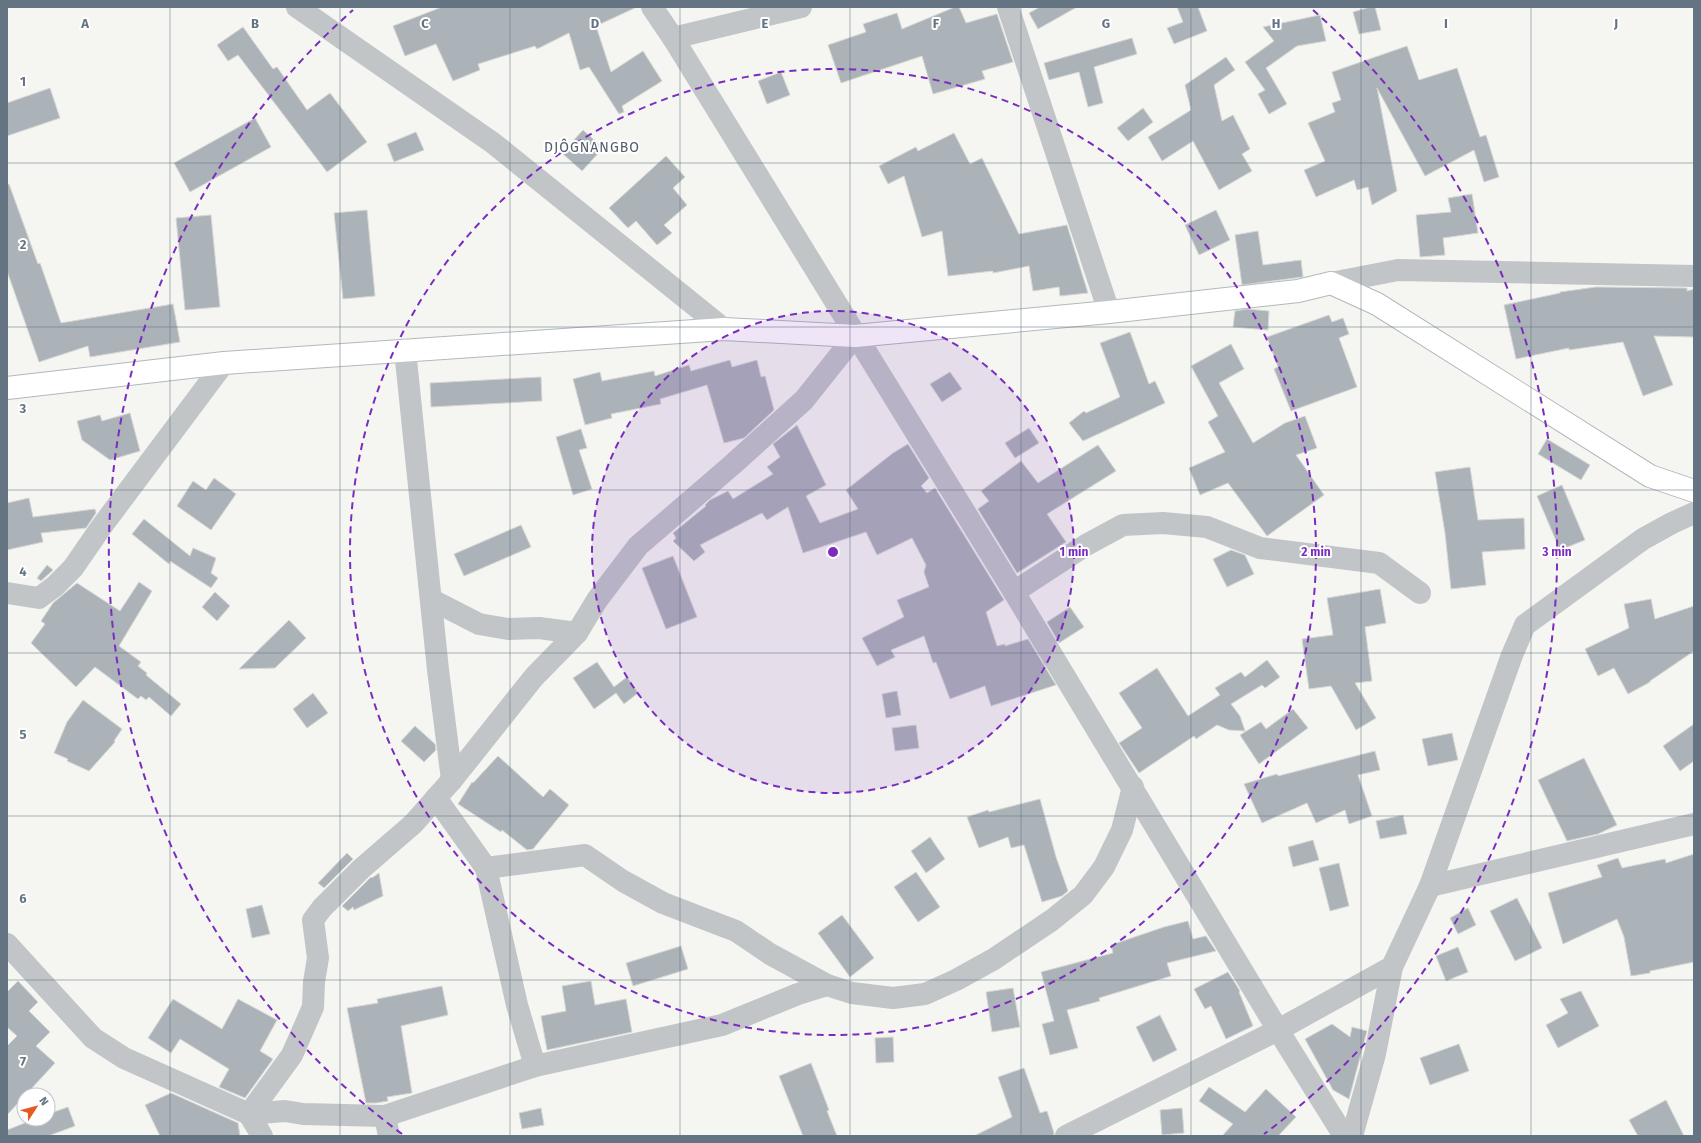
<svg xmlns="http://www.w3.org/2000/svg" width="1701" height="1143" viewBox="0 0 1701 1143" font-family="'Fira Sans',sans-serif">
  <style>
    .building { fill: #abb2b8; stroke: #d7d7d4 }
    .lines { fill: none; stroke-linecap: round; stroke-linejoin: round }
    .secondary-casing { stroke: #b3b8bd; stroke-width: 24 }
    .street { stroke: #c1c5c8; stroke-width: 22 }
    .secondary { stroke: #fff; stroke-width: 22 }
    .grid { fill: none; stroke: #647483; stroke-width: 1; stroke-opacity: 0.55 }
    .ring { fill: none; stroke: #7b2cbf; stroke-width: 2; stroke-dasharray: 7 5 }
    .labels { text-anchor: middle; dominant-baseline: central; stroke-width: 4; stroke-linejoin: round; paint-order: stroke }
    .quarter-label { font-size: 14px; letter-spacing: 1px; fill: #525d68; stroke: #fff }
    .grid-label { font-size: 13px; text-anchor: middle; font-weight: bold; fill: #647483; stroke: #fff; stroke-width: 4; stroke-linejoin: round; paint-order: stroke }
    .centre { fill: #7b2cbf; stroke: #fff; stroke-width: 2 }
    .ring-label { font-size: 12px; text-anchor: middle; font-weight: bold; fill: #7b2cbf; stroke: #fff; stroke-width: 4; stroke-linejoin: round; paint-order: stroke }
  </style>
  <rect width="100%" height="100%" fill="#f5f6f2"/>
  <g class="building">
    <polygon points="442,7 637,7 596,26 611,72 643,51 662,81 622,106 624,112 619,114 589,67 580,70 569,33 537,49 535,46 478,64 480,70 453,81 436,44 405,56 393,26"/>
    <polygon points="955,7 959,7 966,23 997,14 1013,62 982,71 985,79 933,94 922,56 841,83 828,45 866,32 863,24 897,13 902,29"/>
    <polygon points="1040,7 1077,7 1038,29 1029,13"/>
    <polygon points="1177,7 1198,7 1207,31 1174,44 1167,28 1183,22"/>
    <polygon points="1370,7 1375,7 1381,30 1359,34 1353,12"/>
    <polygon points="1320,15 1326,41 1297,46 1266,68 1287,104 1269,114 1258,94 1265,90 1245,62 1274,41 1263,27"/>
    <polygon points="243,27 273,69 277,67 307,110 330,93 367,142 327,172 238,55 228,61 217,45"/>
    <polygon points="1132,38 1137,54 1094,67 1103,103 1088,107 1079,72 1049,80 1044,63"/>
    <polygon points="1407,46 1419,80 1457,68 1480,137 1486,135 1499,177 1484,182 1474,150 1425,176 1377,88 1397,191 1372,205 1368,187 1357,190 1354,180 1316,197 1304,170 1325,161 1308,123 1335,112 1332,103 1341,100 1332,72"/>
    <polygon points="1226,57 1235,70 1214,85 1222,121 1233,115 1250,149 1242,154 1252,171 1219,190 1193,141 1162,161 1148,137 1191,110 1185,85"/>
    <polygon points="781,72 790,95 767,104 758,81"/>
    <polygon points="50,88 60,118 7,136 7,103"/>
    <polygon points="1143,108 1153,122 1128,141 1117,128"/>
    <polygon points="255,118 271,147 190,192 174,163"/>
    <polygon points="583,130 603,148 582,171 562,153"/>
    <polygon points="416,132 424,150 394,162 387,144"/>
    <polygon points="954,133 970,164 982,158 1019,234 1067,225 1088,293 1060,296 1059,287 1033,291 1029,266 993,273 993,271 948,276 942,231 922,237 904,176 888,184 879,166 916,147 918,151"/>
    <polygon points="666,156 685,177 673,188 687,205 664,225 672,233 657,245 636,221 628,228 609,208"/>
    <polygon points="7,184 9,184 38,264 40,263 61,323 173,304 180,342 90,357 88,346 39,362 7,271"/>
    <polygon points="1472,194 1478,233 1443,238 1445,255 1420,257 1416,215 1451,212 1448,198"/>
    <polygon points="367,210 375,296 343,299 334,213"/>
    <polygon points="1216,210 1230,240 1199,255 1185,225"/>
    <polygon points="211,215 220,307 185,310 176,218"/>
    <polygon points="1258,231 1263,265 1301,260 1303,277 1242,285 1235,235"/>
    <polygon points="1596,287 1687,288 1687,291 1694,289 1694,337 1654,336 1673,385 1643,396 1623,342 1569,350 1569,348 1516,359 1504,305 1560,293 1560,292"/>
    <polygon points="1247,309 1269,311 1268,330 1233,327 1235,311"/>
    <polygon points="1329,315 1332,322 1343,318 1349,334 1339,338 1357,387 1291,411 1274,369 1278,367 1267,337"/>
    <polygon points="1130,332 1149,384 1155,381 1165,403 1083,441 1069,423 1084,411 1086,413 1120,397 1100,343"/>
    <polygon points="1231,344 1244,369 1219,383 1253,443 1285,423 1305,416 1317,448 1296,455 1324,495 1267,536 1228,483 1200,495 1189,468 1225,452 1208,422 1218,416 1191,366"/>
    <polygon points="730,360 732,367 757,360 761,377 765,376 774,410 744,438 724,443 707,385 660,399 661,404 611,414 612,418 585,425 573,379 600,372 602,381 654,371 655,376 689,365 691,371"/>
    <polygon points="950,372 962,389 942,402 930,384"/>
    <polygon points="541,377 542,401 431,407 430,383"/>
    <polygon points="130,413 140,451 110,460 82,440 77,421 100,415 102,421"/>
    <polygon points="797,425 826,485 806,496 820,523 858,509 846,490 893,453 908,444 929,478 921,486 927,493 935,488 1004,600 986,612 997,646 1005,644 1005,646 1028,639 1056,685 991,706 985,686 950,699 936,662 933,663 924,636 891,650 895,657 877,666 862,638 904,617 897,600 929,587 924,572 926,565 912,538 877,555 866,532 803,553 788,507 767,520 762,513 700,545 705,552 694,561 673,541 676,538 673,533 706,506 705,505 710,500 728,491 733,499 773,474 767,467 780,457 773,444"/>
    <polygon points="1029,428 1039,443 1015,458 1005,443"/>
    <polygon points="581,429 587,448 579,450 592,489 573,495 556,437"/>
    <polygon points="1547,439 1590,465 1581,480 1538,454"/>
    <polygon points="1098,445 1116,471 1047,514 1066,542 1017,573 978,509 989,501 981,491 1021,461 1038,483"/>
    <polygon points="1470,467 1478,520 1524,518 1525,549 1482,552 1486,585 1451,589 1445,533 1435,472"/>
    <polygon points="214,478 236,494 211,530 177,506 193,481 206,490"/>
    <polygon points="1562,485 1585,540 1560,550 1537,496"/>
    <polygon points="29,498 33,517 95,509 96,513 86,528 41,533 43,542 7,550 7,503"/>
    <polygon points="144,519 190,556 193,548 216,558 211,573 218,578 211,588 170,561 169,564 132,534"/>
    <polygon points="521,525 531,547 464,576 454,554"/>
    <polygon points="1231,550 1245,555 1254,574 1227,587 1213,559"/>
    <polygon points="673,556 697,617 666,629 642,568"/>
    <polygon points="47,565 53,570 41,581 37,578"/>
    <polygon points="139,582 152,591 119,646 141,662 138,666 147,673 146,675 181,704 171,716 149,697 146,700 141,696 138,699 95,667 76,687 31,643 45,624 41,621 53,603 77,583 120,611"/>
    <polygon points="1380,589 1386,623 1365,627 1372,681 1355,683 1376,718 1356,730 1331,686 1309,689 1302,639 1333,635 1327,598"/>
    <polygon points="215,592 230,606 217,621 202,607"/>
    <polygon points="1651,599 1655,619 1694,606 1694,651 1650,681 1650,682 1628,694 1614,668 1598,676 1585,649 1629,628 1624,604"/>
    <polygon points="1070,607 1084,627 1059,643 1047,622"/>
    <polygon points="289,620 306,638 275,668 239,669"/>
    <polygon points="1267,660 1280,677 1265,688 1262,685 1231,704 1240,716 1245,731 1229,730 1217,725 1196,739 1194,736 1139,773 1119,743 1142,728 1119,693 1157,668 1188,716 1220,695 1215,688 1241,672 1245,677"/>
    <polygon points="597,662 614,687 627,677 638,693 624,704 616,693 594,709 573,678"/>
    <polygon points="897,691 901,715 886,718 882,694"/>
    <polygon points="313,693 328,713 307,728 293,709"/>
    <polygon points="83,700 122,729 114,741 115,742 89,771 67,761 68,759 54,753 67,722"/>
    <polygon points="1293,709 1308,728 1259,764 1240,735 1261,722 1266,729"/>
    <polygon points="1694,724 1694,761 1680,771 1663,746"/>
    <polygon points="916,725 919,748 895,751 892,728"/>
    <polygon points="415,726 435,744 436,750 424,762 401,741"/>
    <polygon points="1452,733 1458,760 1428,766 1422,739"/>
    <polygon points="1375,751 1380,770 1358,775 1372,816 1349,824 1345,810 1316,823 1307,803 1262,823 1244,784 1277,774 1278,776"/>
    <polygon points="498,756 543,797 550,789 569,805 533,849 527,850 502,830 501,832 458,804 472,782 473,783"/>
    <polygon points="1584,758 1617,825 1598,834 1567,841 1538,780"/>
    <polygon points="1040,799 1056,857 1068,891 1062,896 1042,902 1024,845 1011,848 1008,837 979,848 967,817 988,810 989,812"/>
    <polygon points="1403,815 1407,834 1380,839 1376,821"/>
    <polygon points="930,837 945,859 926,873 911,851"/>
    <polygon points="1313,840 1319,860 1293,867 1288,847"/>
    <polygon points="347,853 353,859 324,888 318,883"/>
    <polygon points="1694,854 1694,962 1650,971 1650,973 1631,976 1624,937 1617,919 1563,944 1548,893 1602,877 1597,865 1618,858 1622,868 1665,859 1666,863"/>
    <polygon points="1339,863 1349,906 1330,911 1319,868"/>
    <polygon points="916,872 940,907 918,922 894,887"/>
    <polygon points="379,873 383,896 354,910 353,907 348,911 342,906 371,877 372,878"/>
    <polygon points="1517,898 1542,948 1515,961 1490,911"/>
    <polygon points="262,905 270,934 252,938 246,909"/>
    <polygon points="1468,908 1476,925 1458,934 1450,918"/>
    <polygon points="842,915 874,958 850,977 818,933"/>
    <polygon points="1188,921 1193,939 1206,936 1216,951 1167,963 1171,976 1099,998 1100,1001 1067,1010 1078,1048 1050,1055 1042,1024 1054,1021 1041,972 1113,953 1111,945 1164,927"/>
    <polygon points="681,946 688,969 633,986 626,963"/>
    <polygon points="1458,947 1468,972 1446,981 1436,956"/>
    <polygon points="1228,972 1240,991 1239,992 1253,1026 1226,1039 1211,1006 1205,1009 1194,989"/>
    <polygon points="18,981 38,1002 29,1011 50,1032 36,1046 55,1063 7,1115 7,1046 17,1036 7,1027 7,992"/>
    <polygon points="591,981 595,1005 626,999 632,1032 547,1050 541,1016 566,1011 562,986"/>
    <polygon points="442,986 448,1015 401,1026 412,1093 387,1097 388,1101 376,1103 366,1103 347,1008 378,1003 377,999"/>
    <polygon points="1013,988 1020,1027 992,1032 986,992"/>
    <polygon points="1581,991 1599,1026 1558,1048 1546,1025 1568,1013 1560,999"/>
    <polygon points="173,999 222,1029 238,999 277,1020 260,1051 273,1059 245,1098 219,1087 229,1069 180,1039 171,1053 148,1038"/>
    <polygon points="1160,1015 1177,1050 1153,1062 1136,1027"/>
    <polygon points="1332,1024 1350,1037 1352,1027 1367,1031 1349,1099 1333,1090 1305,1039"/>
    <polygon points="893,1037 894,1062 876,1063 875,1038"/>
    <polygon points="1459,1044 1469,1071 1430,1085 1420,1058"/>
    <polygon points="811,1063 829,1110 827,1111 837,1136 803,1136 779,1076"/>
    <polygon points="1024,1068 1040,1113 1047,1111 1054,1133 1054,1136 974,1136 1012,1117 998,1077"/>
    <polygon points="1209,1087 1245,1112 1266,1089 1296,1117 1278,1136 1222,1136 1233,1124 1199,1101"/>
    <polygon points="171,1093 238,1123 240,1136 160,1136 145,1105"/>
    <polygon points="1666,1100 1684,1136 1638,1136 1629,1120"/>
    <polygon points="68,1107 75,1126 48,1136 7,1136 7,1130 35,1119 48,1119 48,1114"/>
    <polygon points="541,1108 544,1125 522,1129 519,1113"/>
    <polygon points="1182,1108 1184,1133 1162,1135 1160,1110"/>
  </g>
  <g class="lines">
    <defs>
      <polyline id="secondary" points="7,388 224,363 724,329 855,336 1109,312 1298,291 1331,283 1377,304 1650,476 1694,491"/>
    </defs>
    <use href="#secondary" class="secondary-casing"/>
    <g class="street">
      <polyline points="297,7 493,143 724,329"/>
      <polyline points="652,7 673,38 1014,592 1278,1030 1344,1136"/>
      <polyline points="1008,7 1109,312"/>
      <polyline points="673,38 801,7"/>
      <polyline points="1331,283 1398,270 1694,276"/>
      <polyline points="405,350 438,670 452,780"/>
      <polyline points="1014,592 1086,545 1123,525 1163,523 1207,527 1260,548 1379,563 1420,593"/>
      <polyline points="7,593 39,598 55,586 73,568 102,526 224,363"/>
      <polyline points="432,600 479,624 508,629 539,628 577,633"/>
      <polyline points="436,798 486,868 585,855 623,881 663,903 736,931 770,954 827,985 852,993 893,998 925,994 956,980 994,959 1052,920 1083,895 1104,867 1122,830 1133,787"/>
      <polyline points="486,868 517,1005 535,1066"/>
      <polyline points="1430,886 1694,824"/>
      <polyline points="7,944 93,1038 124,1058 249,1114 285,1111 303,1114 385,1116 535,1066 722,1025 798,994 827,985"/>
      <polyline points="249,1114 292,1055 313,1007 314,982 318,958 313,920 322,908 361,869 413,824 452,780 534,677 577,633 597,600 638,546 732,465 804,400 855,336"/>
      <polyline points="249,1114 262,1136"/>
      <polyline points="385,1116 389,1136"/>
      <polyline points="1066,1136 1278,1030 1392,967"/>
      <polyline points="1352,1136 1375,1054 1392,967 1430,886 1512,655 1525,625 1643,539 1672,523 1694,513"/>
    </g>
    <use href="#secondary" class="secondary"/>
  </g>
  <path class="grid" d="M 170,7 L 170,1136M 340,7 L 340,1136M 510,7 L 510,1136M 680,7 L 680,1136M 850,7 L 850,1136M 1021,7 L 1021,1136M 1191,7 L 1191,1136M 1361,7 L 1361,1136M 1531,7 L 1531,1136M 7,163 L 1694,163M 7,327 L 1694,327M 7,490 L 1694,490M 7,653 L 1694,653M 7,816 L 1694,816M 7,980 L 1694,980"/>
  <circle cx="833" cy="552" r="241" fill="#7b2cbf" fill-opacity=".12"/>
  <g class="ring">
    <circle cx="833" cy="552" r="241"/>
    <circle cx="833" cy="552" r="483"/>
    <path d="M402 1134A724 724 0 0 1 353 10M1313 10A724 724 0 0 1 1264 1134"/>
  </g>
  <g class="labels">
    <g class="quarter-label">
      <text x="592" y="147">DJÔGNANGBO</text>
    </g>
  </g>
  <g class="grid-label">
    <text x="85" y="28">A</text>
    <text x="255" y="28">B</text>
    <text x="425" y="28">C</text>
    <text x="595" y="28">D</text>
    <text x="765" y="28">E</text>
    <text x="936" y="28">F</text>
    <text x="1106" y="28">G</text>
    <text x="1276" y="28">H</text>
    <text x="1446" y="28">I</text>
    <text x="1616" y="28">J</text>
    <text x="23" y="86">1</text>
    <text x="23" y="249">2</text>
    <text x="23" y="413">3</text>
    <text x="23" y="576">4</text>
    <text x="23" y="739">5</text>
    <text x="23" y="903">6</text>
    <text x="23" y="1066">7</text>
  </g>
  <circle cx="833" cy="552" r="6" class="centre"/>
  <g class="ring-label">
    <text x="1074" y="556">1 min</text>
    <text x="1316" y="556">2 min</text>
    <text x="1557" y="556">3 min</text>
  </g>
  <rect width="1701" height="1143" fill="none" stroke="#647483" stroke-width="16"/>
  <g transform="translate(36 1107) rotate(54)"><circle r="19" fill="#ffffff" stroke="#c1c7cd"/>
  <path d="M0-3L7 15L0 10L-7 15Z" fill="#e65922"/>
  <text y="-6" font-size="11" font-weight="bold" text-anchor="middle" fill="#647483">N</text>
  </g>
</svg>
